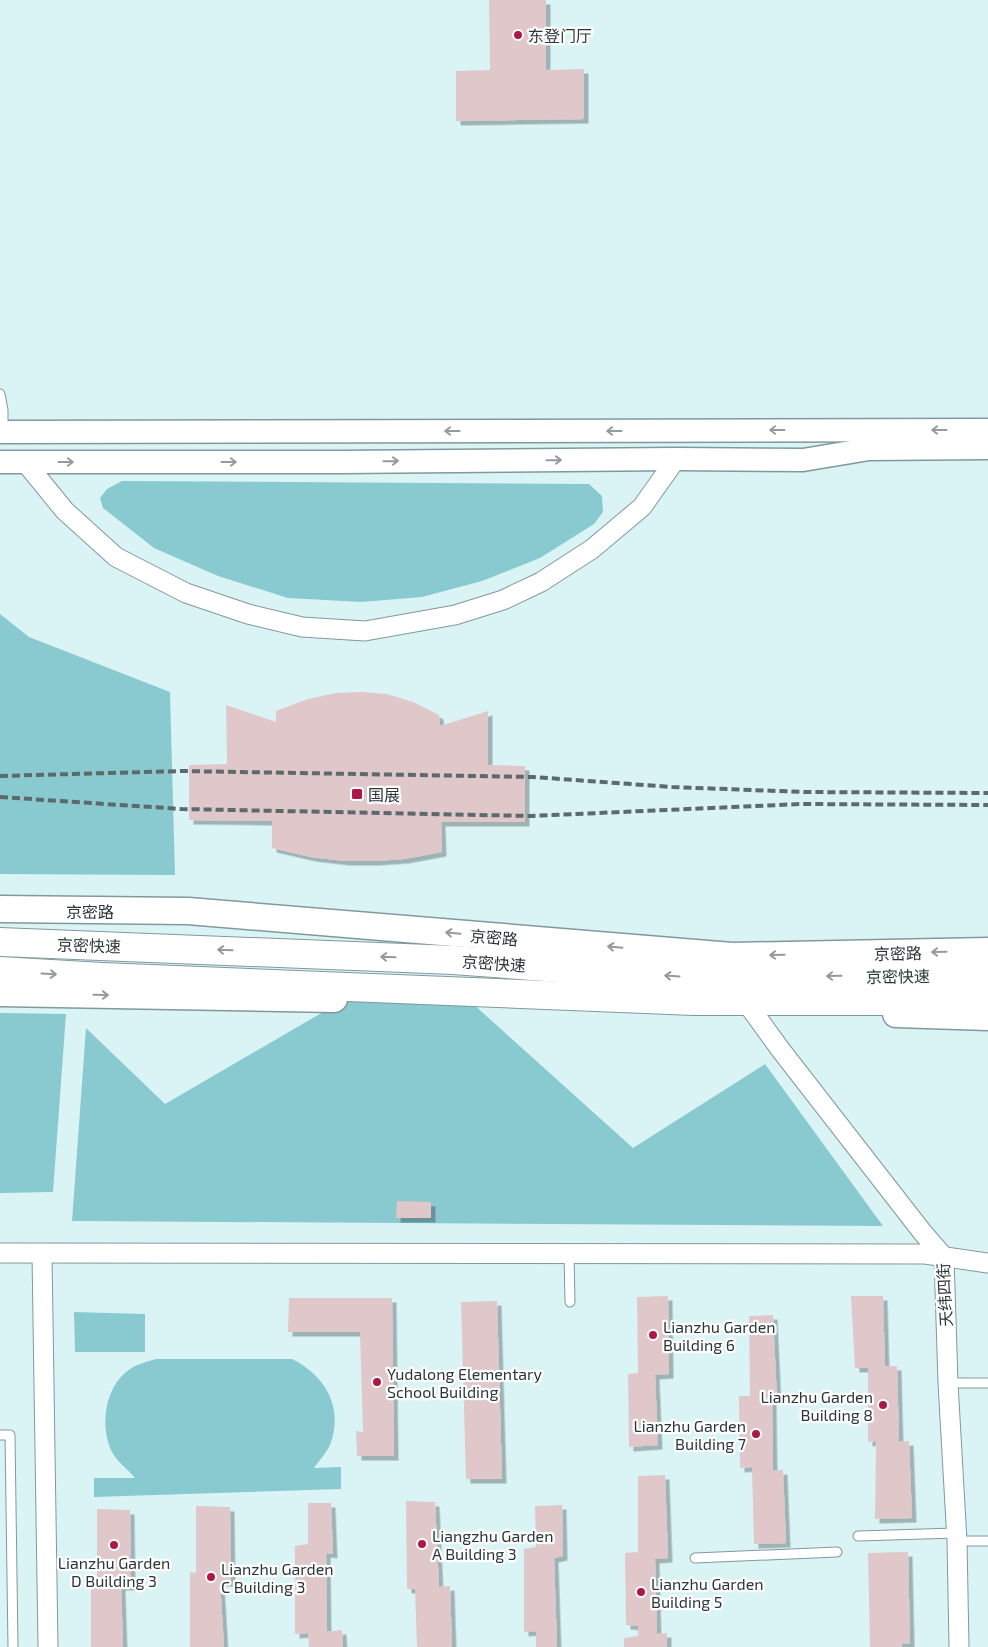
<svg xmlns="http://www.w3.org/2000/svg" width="988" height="1647" viewBox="0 0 988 1647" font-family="'Exo 2','Noto Sans SC',sans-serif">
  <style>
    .green { fill: #89cad1 }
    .building { fill: #dfc7ca; filter: url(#shadow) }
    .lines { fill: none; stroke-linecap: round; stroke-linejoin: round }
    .service-casing { stroke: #81999b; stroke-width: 11 }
    .minor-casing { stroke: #81999b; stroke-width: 21 }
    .tertiary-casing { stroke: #81999b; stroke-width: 25 }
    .secondary-casing { stroke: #81999b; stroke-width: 29 }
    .trunk-casing { stroke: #81999b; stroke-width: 30 }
    .service { stroke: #fff; stroke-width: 9 }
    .minor { stroke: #fff; stroke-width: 19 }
    .tertiary { stroke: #fff; stroke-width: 22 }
    .secondary { stroke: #fff; stroke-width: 26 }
    .trunk { stroke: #fff; stroke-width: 28 }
    .rail { stroke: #5c6a6c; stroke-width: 4; stroke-dasharray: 8 4; stroke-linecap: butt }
    .oneway { stroke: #969a9c }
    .poi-dot { fill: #ac1848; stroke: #fff; stroke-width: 2 }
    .labels { text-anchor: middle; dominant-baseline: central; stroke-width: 4.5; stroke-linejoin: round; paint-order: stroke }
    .poi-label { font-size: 16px; fill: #2c3638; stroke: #fff; text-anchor: start }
    .street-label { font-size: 16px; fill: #2c3638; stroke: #fff }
  </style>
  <defs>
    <filter id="shadow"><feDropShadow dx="4.5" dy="4.5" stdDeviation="0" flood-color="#0004"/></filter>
  </defs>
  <rect width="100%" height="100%" fill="#daf4f6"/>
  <g class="green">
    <polygon points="122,481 589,484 602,496 603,512 594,524 540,558 482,581 422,597 361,602 288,598 218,576 154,548 103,508 100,498 107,489"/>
    <polygon points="0,614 29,637 170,692 175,875 0,874"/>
    <polygon points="373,983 452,985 633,1148 765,1064 883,1226 72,1221 86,1028 165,1104"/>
    <polygon points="0,1013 66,1014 53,1192 0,1193"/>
    <polygon points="74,1312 145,1314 145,1352 75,1352"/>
    <path d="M 156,1359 L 292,1359 C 326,1376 344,1408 330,1445 C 326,1453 319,1461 314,1468 L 341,1467 L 341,1489 L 94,1497 L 94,1478 L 135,1478 C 128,1469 117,1462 112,1452 C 100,1428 104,1391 125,1373 C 134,1365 145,1362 156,1359 Z"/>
  </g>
  <g class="building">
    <polygon points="489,0 546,0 546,70 584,69 584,119 456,121 456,71 490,70"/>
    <polygon points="361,692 387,694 413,702 439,715 440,726 488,711 488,765 525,766 525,822 441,822 442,852 404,859 375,861 345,861 311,857 272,848 272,821 189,820 189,765 227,764 226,705 276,722 276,711 308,699 336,693"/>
    <polygon points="397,1201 431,1202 431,1218 396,1218"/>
    <polygon points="668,1296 669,1374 655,1375 658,1445 629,1447 628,1374 638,1373 637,1297"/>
    <polygon points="851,1296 883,1296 885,1366 897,1366 899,1442 909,1441 912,1518 875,1519 876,1441 868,1442 868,1368 855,1368"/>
    <polygon points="289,1298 392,1298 394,1456 357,1456 356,1431 363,1432 360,1332 288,1332"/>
    <polygon points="497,1301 502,1479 466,1479 461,1302"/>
    <polygon points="773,1315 777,1400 772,1400 773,1471 783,1470 786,1543 754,1544 752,1467 740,1468 739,1396 750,1396 749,1316"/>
    <polygon points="665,1475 668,1558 655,1559 657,1634 667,1633 667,1647 624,1647 624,1638 638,1636 638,1626 626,1625 625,1553 638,1552 638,1476"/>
    <polygon points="406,1501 435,1502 439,1587 450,1586 452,1647 417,1647 415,1589 407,1589"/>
    <polygon points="308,1503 331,1503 333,1554 326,1553 327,1632 342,1630 343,1647 309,1647 308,1633 295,1634 295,1546 308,1544"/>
    <polygon points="562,1505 563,1556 554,1558 557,1647 536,1647 536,1631 524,1632 524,1549 536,1547 535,1506"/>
    <polygon points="196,1506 230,1507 231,1582 220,1582 224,1647 190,1647 190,1572 196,1573"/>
    <polygon points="97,1509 130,1510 131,1586 121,1586 123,1647 91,1647 91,1580 97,1580"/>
    <polygon points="908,1552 910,1643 902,1644 902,1647 870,1647 868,1553"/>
  </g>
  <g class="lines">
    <defs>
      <g id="service">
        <polyline points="0,394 3,410 3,431"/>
        <polyline points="569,1255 570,1302"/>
        <polyline points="948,1383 988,1383"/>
        <polyline points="0,1435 10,1435 13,1647"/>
        <polyline points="858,1536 956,1533"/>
        <polyline points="957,1541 988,1541"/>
        <polyline points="695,1558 837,1552"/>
      </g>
      <g id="minor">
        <polyline points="25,462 65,511 116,557 186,593 248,614 302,627 365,631 455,615 503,600 541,582 592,549 642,507 676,459"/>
        <polyline points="751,1009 780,1049 923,1233 944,1257 948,1383 957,1541 959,1647"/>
        <polyline points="0,1253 925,1254 988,1263"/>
        <polyline points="42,1254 48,1647"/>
      </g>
      <g id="tertiary">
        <polyline points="0,432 988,430"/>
        <polyline points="0,462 342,462 676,459 803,460 869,449 988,448"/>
      </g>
      <g id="secondary">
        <polyline points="0,909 188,911 732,956 988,951"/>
        <polyline points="0,993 334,999"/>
        <polyline points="896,1014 988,1017"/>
      </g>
      <g id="trunk">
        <polyline points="0,942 453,960 694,978 988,975"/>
        <polyline points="0,971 102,977 694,1001 988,1001"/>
      </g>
    </defs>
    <use href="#service" class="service-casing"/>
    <use href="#minor" class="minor-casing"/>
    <use href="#tertiary" class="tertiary-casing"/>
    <use href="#secondary" class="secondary-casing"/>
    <use href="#trunk" class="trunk-casing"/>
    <use href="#service" class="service"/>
    <use href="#minor" class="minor"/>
    <use href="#tertiary" class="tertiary"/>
    <use href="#secondary" class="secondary"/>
    <use href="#trunk" class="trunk"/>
    <g class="rail">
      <polyline points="0,776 182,771 357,774 533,777 672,787 804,792 988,793"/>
      <polyline points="0,797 181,809 531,816 801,804 988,805"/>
    </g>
  </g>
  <defs><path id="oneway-shaft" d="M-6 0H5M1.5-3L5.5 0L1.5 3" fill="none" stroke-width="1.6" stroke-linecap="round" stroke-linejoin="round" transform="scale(1.25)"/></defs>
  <g class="oneway">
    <use href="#oneway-shaft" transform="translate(777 430) rotate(180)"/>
    <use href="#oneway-shaft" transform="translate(939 430) rotate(180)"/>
    <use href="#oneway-shaft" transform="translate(452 431) rotate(180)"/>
    <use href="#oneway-shaft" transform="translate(614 431) rotate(180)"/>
    <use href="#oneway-shaft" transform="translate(554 460) rotate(-1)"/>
    <use href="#oneway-shaft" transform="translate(391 461) rotate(-1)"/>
    <use href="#oneway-shaft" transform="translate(66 462)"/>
    <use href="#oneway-shaft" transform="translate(229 462)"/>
    <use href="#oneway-shaft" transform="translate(453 933) rotate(-175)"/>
    <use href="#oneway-shaft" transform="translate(615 947) rotate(-175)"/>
    <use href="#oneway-shaft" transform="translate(225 950) rotate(-178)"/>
    <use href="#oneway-shaft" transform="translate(939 952) rotate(179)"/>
    <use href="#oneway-shaft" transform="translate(777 955) rotate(179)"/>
    <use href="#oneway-shaft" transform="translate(388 957) rotate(-178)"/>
    <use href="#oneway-shaft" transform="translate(49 974) rotate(3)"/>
    <use href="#oneway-shaft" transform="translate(672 976) rotate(-176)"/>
    <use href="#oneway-shaft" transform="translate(834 976) rotate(179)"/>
    <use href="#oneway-shaft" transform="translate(101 995) rotate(1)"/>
  </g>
  <g class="poi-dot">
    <circle cx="518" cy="35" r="5"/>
    <rect x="351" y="788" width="12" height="12" rx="2.5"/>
    <circle cx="653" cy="1335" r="5"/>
    <circle cx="377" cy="1382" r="5"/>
    <circle cx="883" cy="1405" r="5"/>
    <circle cx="756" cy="1434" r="5"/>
    <circle cx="422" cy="1544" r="5"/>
    <circle cx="114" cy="1545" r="5"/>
    <circle cx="211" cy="1577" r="5"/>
    <circle cx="641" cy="1592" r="5"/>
  </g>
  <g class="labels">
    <g class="poi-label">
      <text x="528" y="35">东登门厅</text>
      <text x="368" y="794">国展</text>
      <text x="663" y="1326">Lianzhu Garden<tspan x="663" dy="18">Building 6</tspan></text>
      <text x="387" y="1373">Yudalong Elementary<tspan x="387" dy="18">School Building</tspan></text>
      <text x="873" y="1396" text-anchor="end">Lianzhu Garden<tspan x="873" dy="18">Building 8</tspan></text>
      <text x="746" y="1425" text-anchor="end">Lianzhu Garden<tspan x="746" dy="18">Building 7</tspan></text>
      <text x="432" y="1535">Liangzhu Garden<tspan x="432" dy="18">A Building 3</tspan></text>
      <text x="114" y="1562" text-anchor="middle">Lianzhu Garden<tspan x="114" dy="18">D Building 3</tspan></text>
      <text x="221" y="1568">Lianzhu Garden<tspan x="221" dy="18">C Building 3</tspan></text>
      <text x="651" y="1583">Lianzhu Garden<tspan x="651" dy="18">Building 5</tspan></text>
    </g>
    <g class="street-label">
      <text x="90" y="911">京密路</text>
      <text transform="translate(494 937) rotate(5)">京密路</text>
      <text transform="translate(89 945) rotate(2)">京密快速</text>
      <text transform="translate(898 953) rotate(-1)">京密路</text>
      <text transform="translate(494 963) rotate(4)">京密快速</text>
      <text transform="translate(898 976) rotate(-1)">京密快速</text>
      <text transform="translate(944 1295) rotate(-93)">天纬四街</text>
    </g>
  </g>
</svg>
